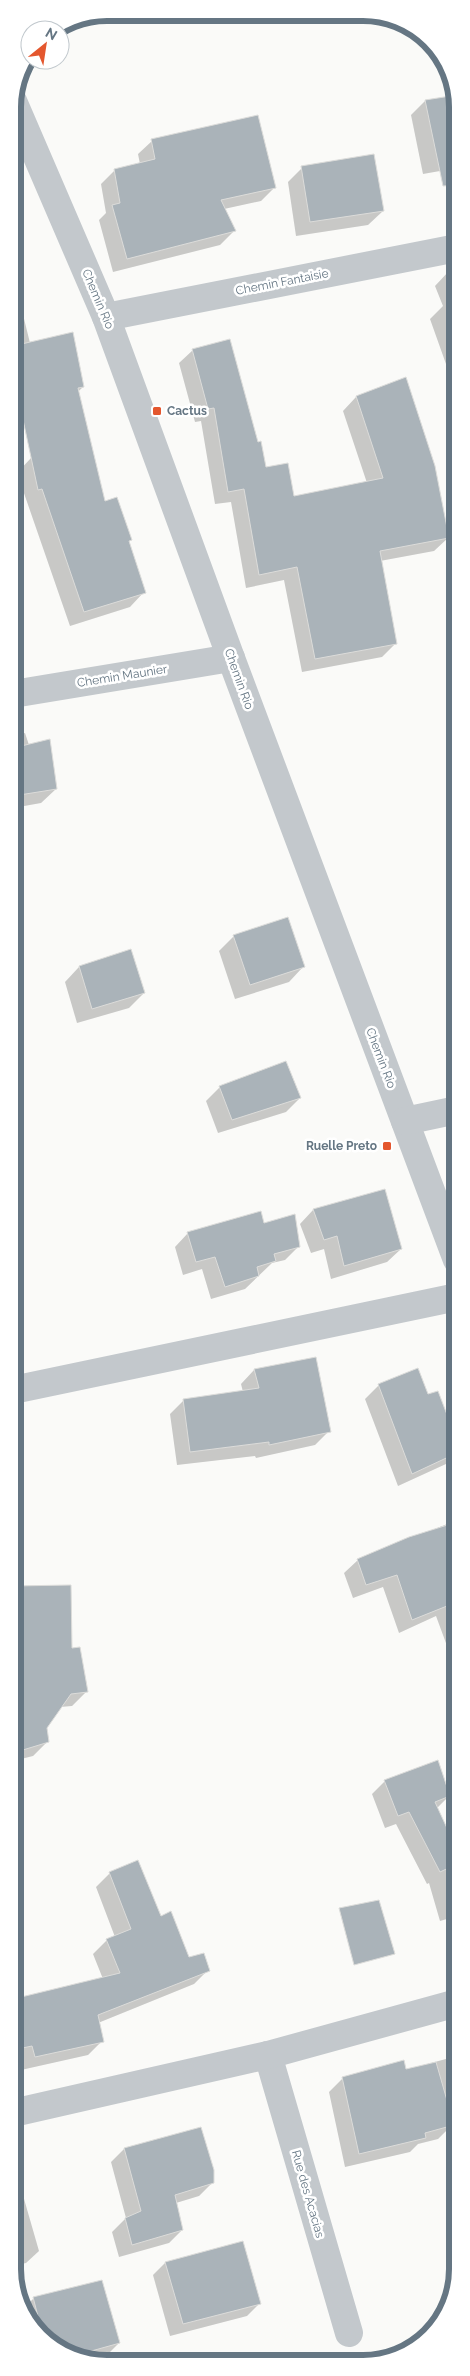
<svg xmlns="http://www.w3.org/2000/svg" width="470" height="2376" viewBox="0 0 470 2376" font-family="Raleway,sans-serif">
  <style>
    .shadow { fill: #0003 }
    .building { fill: #aab3b9; stroke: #dcdcda }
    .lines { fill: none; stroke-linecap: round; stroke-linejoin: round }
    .minor { stroke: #c3c8cc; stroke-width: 28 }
    .poi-dot { fill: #e4572e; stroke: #fff; stroke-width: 2 }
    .labels { text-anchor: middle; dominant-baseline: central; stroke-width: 5; stroke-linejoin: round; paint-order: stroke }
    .street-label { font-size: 12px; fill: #657683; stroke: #fff }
    .poi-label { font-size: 12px; font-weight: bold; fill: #657683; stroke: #fff; text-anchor: start }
    .rim { fill: none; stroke: #657683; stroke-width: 6 }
  </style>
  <rect width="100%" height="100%" fill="#fafaf8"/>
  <g class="shadow">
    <polygon points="425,101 457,168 423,174 411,115"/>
    <polygon points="152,141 275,187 261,201 224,209 234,231 220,245 113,272 99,220 106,213 101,184 115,170 140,164 138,154"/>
    <polygon points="302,168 383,211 368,225 296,236 288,182"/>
    <polygon points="457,270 457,395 430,319 443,306 435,286 449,271"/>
    <polygon points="13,274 30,343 83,387 66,403 13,415"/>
    <polygon points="193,350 265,469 293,497 367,483 343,411 356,397 405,379 448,538 434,551 380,561 396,643 382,657 302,672 284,580 246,588 231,502 215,504 201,421 195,422 179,363"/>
    <polygon points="31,458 104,503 131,540 128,542 144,592 130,607 70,626 17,473"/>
    <polygon points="25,733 29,745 56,789 41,803 13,808 13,736"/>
    <polygon points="13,855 16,855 22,888 13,896"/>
    <polygon points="234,936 303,967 289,982 235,999 219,951"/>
    <polygon points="131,950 144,993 129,1008 77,1023 65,982 79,967"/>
    <polygon points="220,1087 300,1098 286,1112 218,1133 206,1101"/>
    <polygon points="384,1190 401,1249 387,1262 331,1279 324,1249 311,1253 300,1224 313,1210"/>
    <polygon points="263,1224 299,1246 285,1260 272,1263 245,1289 211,1299 202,1269 183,1275 175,1247 188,1233"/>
    <polygon points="315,1358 329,1431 315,1445 256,1458 255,1456 177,1465 170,1414 184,1400 243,1392 241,1384 254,1370"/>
    <polygon points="379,1385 427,1396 437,1392 457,1444 457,1453 446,1464 398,1486 365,1399"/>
    <polygon points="457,1520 457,1673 436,1616 399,1633 383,1587 353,1598 344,1573 358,1560"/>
    <polygon points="71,1650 86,1692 72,1706 60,1707 45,1728 47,1742 33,1756 13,1761 13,1682"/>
    <polygon points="385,1781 449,1796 437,1808 457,1856 457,1916 440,1921 429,1883 427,1884 396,1824 385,1828 372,1794"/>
    <polygon points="110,1873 160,1918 188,1958 208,1970 194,1984 98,2023 102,2041 88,2055 21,2070 18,2060 13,2060 13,2000 103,1979 93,1954 107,1940 115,1937 96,1887"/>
    <polygon points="457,2056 457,2113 450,2115 452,2125 438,2139 418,2144 410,2152 345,2167 329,2092 343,2078 405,2070"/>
    <polygon points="124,2149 213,2182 199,2196 176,2203 182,2230 169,2243 119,2257 112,2232 126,2218 111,2162"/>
    <polygon points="14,2164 39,2251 26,2263 13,2266"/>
    <polygon points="165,2263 259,2304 247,2316 170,2336 153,2275"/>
    <polygon points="34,2298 119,2343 104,2358 88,2362 36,2332 25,2307"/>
  </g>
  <g class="building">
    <polygon points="457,95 457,185 443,186 425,100"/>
    <polygon points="258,115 276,188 221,200 236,231 127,259 112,205 120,203 114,169 155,159 151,139"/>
    <polygon points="374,154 384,211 310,222 301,166"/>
    <polygon points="73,332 84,387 78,388 105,501 117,497 132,540 129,541 146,593 84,612 42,489 38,490 19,401 13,403 13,346"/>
    <polygon points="230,339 258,442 261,441 266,467 288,463 294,496 383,478 356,396 406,377 435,466 449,538 380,551 397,644 315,659 297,567 259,575 244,489 228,492 214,408 208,409 192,349"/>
    <polygon points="50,739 57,789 13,796 13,748"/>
    <polygon points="288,917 305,967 250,985 233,935"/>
    <polygon points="131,949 145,993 92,1009 79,966"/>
    <polygon points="286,1061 301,1098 232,1120 219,1086"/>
    <polygon points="385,1189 402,1249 344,1266 337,1236 324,1240 313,1209"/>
    <polygon points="261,1211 264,1223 295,1214 300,1247 274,1254 276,1261 257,1267 259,1276 225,1287 215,1257 196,1262 187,1232"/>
    <polygon points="316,1357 331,1432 269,1445 269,1442 190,1452 183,1399 259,1388 254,1369"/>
    <polygon points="418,1368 428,1394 438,1391 457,1441 457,1453 412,1474 378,1384"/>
    <polygon points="457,1522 457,1602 412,1620 397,1575 366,1585 357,1559 409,1537"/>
    <polygon points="71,1585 72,1648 80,1647 88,1692 71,1694 47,1728 49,1742 13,1753 13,1586"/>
    <polygon points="438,1760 450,1796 435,1802 457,1850 457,1864 440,1872 409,1812 398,1816 384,1780"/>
    <polygon points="138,1860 161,1916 171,1911 189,1957 204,1953 210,1971 98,2015 104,2042 35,2057 32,2046 13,2050 13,1999 120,1973 106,1939 131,1929 109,1872"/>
    <polygon points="379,1900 395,1954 354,1965 339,1908"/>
    <polygon points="404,2060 406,2069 436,2062 454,2125 425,2133 426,2138 359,2154 342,2077"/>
    <polygon points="201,2127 214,2170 214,2183 175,2195 183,2230 132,2245 125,2218 141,2211 124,2148"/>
    <polygon points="243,2241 261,2304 183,2324 165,2262"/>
    <polygon points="102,2280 120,2343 77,2355 43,2336 33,2297"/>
  </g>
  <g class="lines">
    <g class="minor">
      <polyline points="13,101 106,317 231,658 457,1260"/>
      <polyline points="106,317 457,248"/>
      <polyline points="13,694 231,658"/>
      <polyline points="405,1121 457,1110"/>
      <polyline points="13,1390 457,1297"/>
      <polyline points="268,2055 349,2333"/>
      <polyline points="13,2113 268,2055 457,2003"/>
    </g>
  </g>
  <g class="poi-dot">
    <rect x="152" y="406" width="10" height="10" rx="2.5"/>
    <rect x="382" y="1141" width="10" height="10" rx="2.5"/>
  </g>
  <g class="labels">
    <g class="street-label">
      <text transform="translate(282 282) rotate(-11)">Chemin Fantaisie</text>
      <text transform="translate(98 299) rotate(67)">Chemin Rio</text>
      <text transform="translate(122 676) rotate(-9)">Chemin Maunier</text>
      <text transform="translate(239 679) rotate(70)">Chemin Rio</text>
      <text transform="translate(381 1058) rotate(69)">Chemin Rio</text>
      <text transform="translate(308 2194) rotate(74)">Rue des Acacias</text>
    </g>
    <g class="poi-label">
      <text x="167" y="411">Cactus</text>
      <text x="377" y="1146" text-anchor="end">Ruelle Preto</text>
    </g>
  </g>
  <path d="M0 0H470V2376H0ZM107 21H363A86 86 0 0 1 449 107V2269A86 86 0 0 1 363 2355H107A86 86 0 0 1 21 2269V107A86 86 0 0 1 107 21Z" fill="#fff" fill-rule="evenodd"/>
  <path class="rim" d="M107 21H363A86 86 0 0 1 449 107V2269A86 86 0 0 1 363 2355H107A86 86 0 0 1 21 2269V107A86 86 0 0 1 107 21Z"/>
  <g transform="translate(45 45) rotate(30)"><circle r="24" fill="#ffffff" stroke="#c1c8cd"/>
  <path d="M0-4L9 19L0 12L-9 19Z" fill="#e4572e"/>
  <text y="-8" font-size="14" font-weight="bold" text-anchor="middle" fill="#657683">N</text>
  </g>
</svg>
